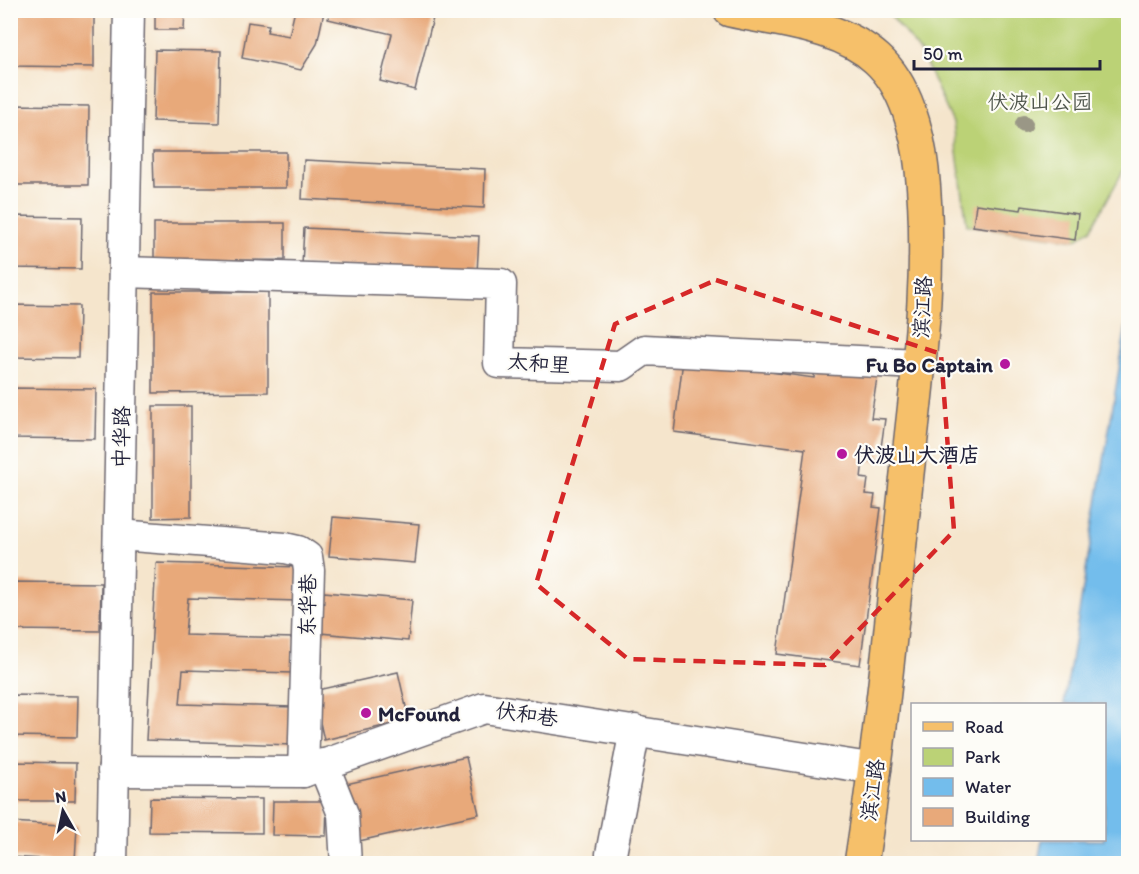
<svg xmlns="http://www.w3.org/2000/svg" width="1139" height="874" viewBox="0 0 1139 874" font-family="Itim,'LXGW WenKai TC',sans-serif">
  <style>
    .green { fill: #bbd276; stroke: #6e7a58; stroke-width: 1.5 }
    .water { fill: #73bdec; stroke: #4a7094; stroke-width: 1.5 }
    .building { fill: #e8a97a }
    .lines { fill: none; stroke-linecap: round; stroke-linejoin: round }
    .minor-casing { stroke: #6c666e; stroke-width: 33 }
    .major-casing { stroke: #6c666e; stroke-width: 36 }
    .minor { stroke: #fff; stroke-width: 30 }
    .major { stroke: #f6c06b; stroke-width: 33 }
    .tree { fill: #9a9786 }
    .marked { fill: none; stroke: #d62828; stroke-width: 4.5; stroke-dasharray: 12 8; stroke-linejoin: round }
    .poi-dot { fill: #b5179e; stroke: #fdfcf7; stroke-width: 2 }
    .labels { text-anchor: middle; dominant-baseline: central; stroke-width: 4.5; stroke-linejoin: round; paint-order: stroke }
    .park-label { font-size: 21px; fill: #50574d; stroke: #fdfcf7 }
    .street-label { font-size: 21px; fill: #22223b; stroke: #fdfcf7 }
    .poi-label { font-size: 21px; font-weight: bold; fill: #22223b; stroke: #fdfcf7; text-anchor: start }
  </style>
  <rect width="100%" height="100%" fill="#fdfcf7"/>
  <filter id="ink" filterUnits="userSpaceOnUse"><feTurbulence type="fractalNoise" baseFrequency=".0167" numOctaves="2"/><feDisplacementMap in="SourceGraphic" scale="12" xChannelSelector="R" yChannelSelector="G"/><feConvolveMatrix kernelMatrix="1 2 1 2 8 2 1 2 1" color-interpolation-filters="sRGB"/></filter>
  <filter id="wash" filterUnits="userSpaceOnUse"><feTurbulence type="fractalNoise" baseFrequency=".008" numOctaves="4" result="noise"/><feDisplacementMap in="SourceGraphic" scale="24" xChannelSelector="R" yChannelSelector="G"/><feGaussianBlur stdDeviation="1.35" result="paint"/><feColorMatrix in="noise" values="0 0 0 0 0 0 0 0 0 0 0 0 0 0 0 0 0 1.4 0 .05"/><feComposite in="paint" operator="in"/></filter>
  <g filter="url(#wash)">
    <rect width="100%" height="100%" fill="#f5e5cc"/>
    <polygon class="green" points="887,11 1128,11 1128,162 1091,229 1075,240 967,225 953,123 921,53"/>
    <polygon class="water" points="1128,314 1128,863 1038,863 1042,840 1104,840 1104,704 1064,704"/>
    <g id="blocks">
      <g class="building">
        <polygon points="10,10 94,10 94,67 10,66"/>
        <polygon points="155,10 185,10 184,30 155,30"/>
        <polygon points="295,10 324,12 317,44 301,70 242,58 248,22 269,25 267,32 289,36"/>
        <polygon points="330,10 435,10 415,90 380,81 392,34 328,19"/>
        <polygon points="155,50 221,51 219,123 153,121"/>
        <polygon points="10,105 89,106 88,185 10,185"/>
        <polygon points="153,152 286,152 286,188 154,188"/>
        <polygon points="304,160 485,169 484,208 302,199"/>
        <polygon points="976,204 1021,210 1022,206 1078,214 1075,240 973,226"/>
        <polygon points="10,216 82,217 81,269 10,268"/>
        <polygon points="154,223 285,223 285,260 154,261"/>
        <polygon points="304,228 479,236 477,273 302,265"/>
        <polygon points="153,292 268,292 268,392 153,393"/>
        <polygon points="10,305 79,306 78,358 10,357"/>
        <polygon points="683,360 814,378 815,363 878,371 871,418 885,419 879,462 863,460 861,478 868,479 866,494 875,495 873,507 881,508 860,665 777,654 805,449 674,432"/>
        <polygon points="10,388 96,389 95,439 10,438"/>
        <polygon points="153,406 191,406 191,517 153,518"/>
        <polygon points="333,517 419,524 415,563 329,556"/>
        <polygon points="156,563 299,567 298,601 188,598 185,635 294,638 293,673 183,670 180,704 293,707 292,745 146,740"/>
        <polygon points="10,582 101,583 100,631 10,630"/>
        <polygon points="324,592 412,600 408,641 320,633"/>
        <polygon points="398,672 409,720 324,740 313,691"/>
        <polygon points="10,695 78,696 77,737 10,736"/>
        <polygon points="466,757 479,814 359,841 346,784"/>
        <polygon points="10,762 76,763 75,801 10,801"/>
        <polygon points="150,798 262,799 262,833 149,832"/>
        <polygon points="273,801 327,801 326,836 272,835"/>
        <polygon points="10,822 77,826 75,861 10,857"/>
      </g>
    </g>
  </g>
  <g filter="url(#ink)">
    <use href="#blocks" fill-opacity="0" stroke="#6c666e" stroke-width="1.5"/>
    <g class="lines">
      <defs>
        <g id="minor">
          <polyline points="124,272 501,284 499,363 621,366 644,350 918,364"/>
          <polyline points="119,535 285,548 298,551 307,557 309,570 303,772"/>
          <polyline points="323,764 343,814 346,864"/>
          <polyline points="113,771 303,772 484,708 876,769"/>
          <polyline points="611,854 635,730"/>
          <polyline points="112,864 129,10"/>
        </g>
        <path id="major" d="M 730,10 C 778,21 839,24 877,59 C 906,85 918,133 922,170 C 933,275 917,380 906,483 C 893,610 881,737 861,864"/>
      </defs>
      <use href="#minor" class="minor-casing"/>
      <use href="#major" class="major-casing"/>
      <use href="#minor" class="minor"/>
      <use href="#major" class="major"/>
    </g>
    <circle class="tree" cx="1024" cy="124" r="9"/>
  </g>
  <path class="marked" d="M 716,280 L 941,354 L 954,531 L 825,665 L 628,659 L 536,584 L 615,324 Z"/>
  <g class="poi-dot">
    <circle cx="1005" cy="364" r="6"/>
    <circle cx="842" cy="454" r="6"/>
    <circle cx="366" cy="713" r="6"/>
  </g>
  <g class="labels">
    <g class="park-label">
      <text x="1040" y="101">伏波山公园</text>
    </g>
    <g class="street-label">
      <text transform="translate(922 307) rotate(-87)">滨江路</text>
      <text transform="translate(539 363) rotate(4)">太和里</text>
      <text transform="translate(121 437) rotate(-89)">中华路</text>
      <text transform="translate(307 605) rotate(-89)">东华巷</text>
      <text transform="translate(527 714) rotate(8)">伏和巷</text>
      <text transform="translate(872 790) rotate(-82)">滨江路</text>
    </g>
    <g class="poi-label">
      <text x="993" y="364" text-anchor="end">Fu Bo Captain</text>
      <text x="854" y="454">伏波山大酒店</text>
      <text x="378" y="713">McFound</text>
    </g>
  </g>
  <rect width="1139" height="874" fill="none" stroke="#fdfcf7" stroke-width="36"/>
  <rect x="911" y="703" width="195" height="138" fill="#fdfcf7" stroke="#a5a5ac" stroke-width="1.5"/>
  <rect x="923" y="722" width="30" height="9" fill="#f6c06b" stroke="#a5a5ac" stroke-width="1.5"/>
  <text x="965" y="733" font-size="18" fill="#22223b">Road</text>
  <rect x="923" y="748" width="30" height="18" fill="#bbd276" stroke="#a5a5ac" stroke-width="1.5"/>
  <text x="965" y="763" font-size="18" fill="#22223b">Park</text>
  <rect x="923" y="778" width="30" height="18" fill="#73bdec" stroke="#a5a5ac" stroke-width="1.5"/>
  <text x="965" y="793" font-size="18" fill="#22223b">Water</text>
  <rect x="923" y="808" width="30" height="18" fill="#e8a97a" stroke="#a5a5ac" stroke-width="1.5"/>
  <text x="965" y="823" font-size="18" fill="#22223b">Building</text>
  <g transform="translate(63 811) rotate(351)" stroke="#fdfcf7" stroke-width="4.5" paint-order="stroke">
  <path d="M0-4.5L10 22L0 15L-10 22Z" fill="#22223b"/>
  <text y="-9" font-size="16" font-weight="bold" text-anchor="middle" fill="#22223b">N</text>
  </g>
  <path d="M914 60v9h186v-9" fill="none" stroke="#22223b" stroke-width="3"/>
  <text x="923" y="60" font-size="18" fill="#22223b" stroke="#fdfcf7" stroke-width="4.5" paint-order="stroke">50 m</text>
</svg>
